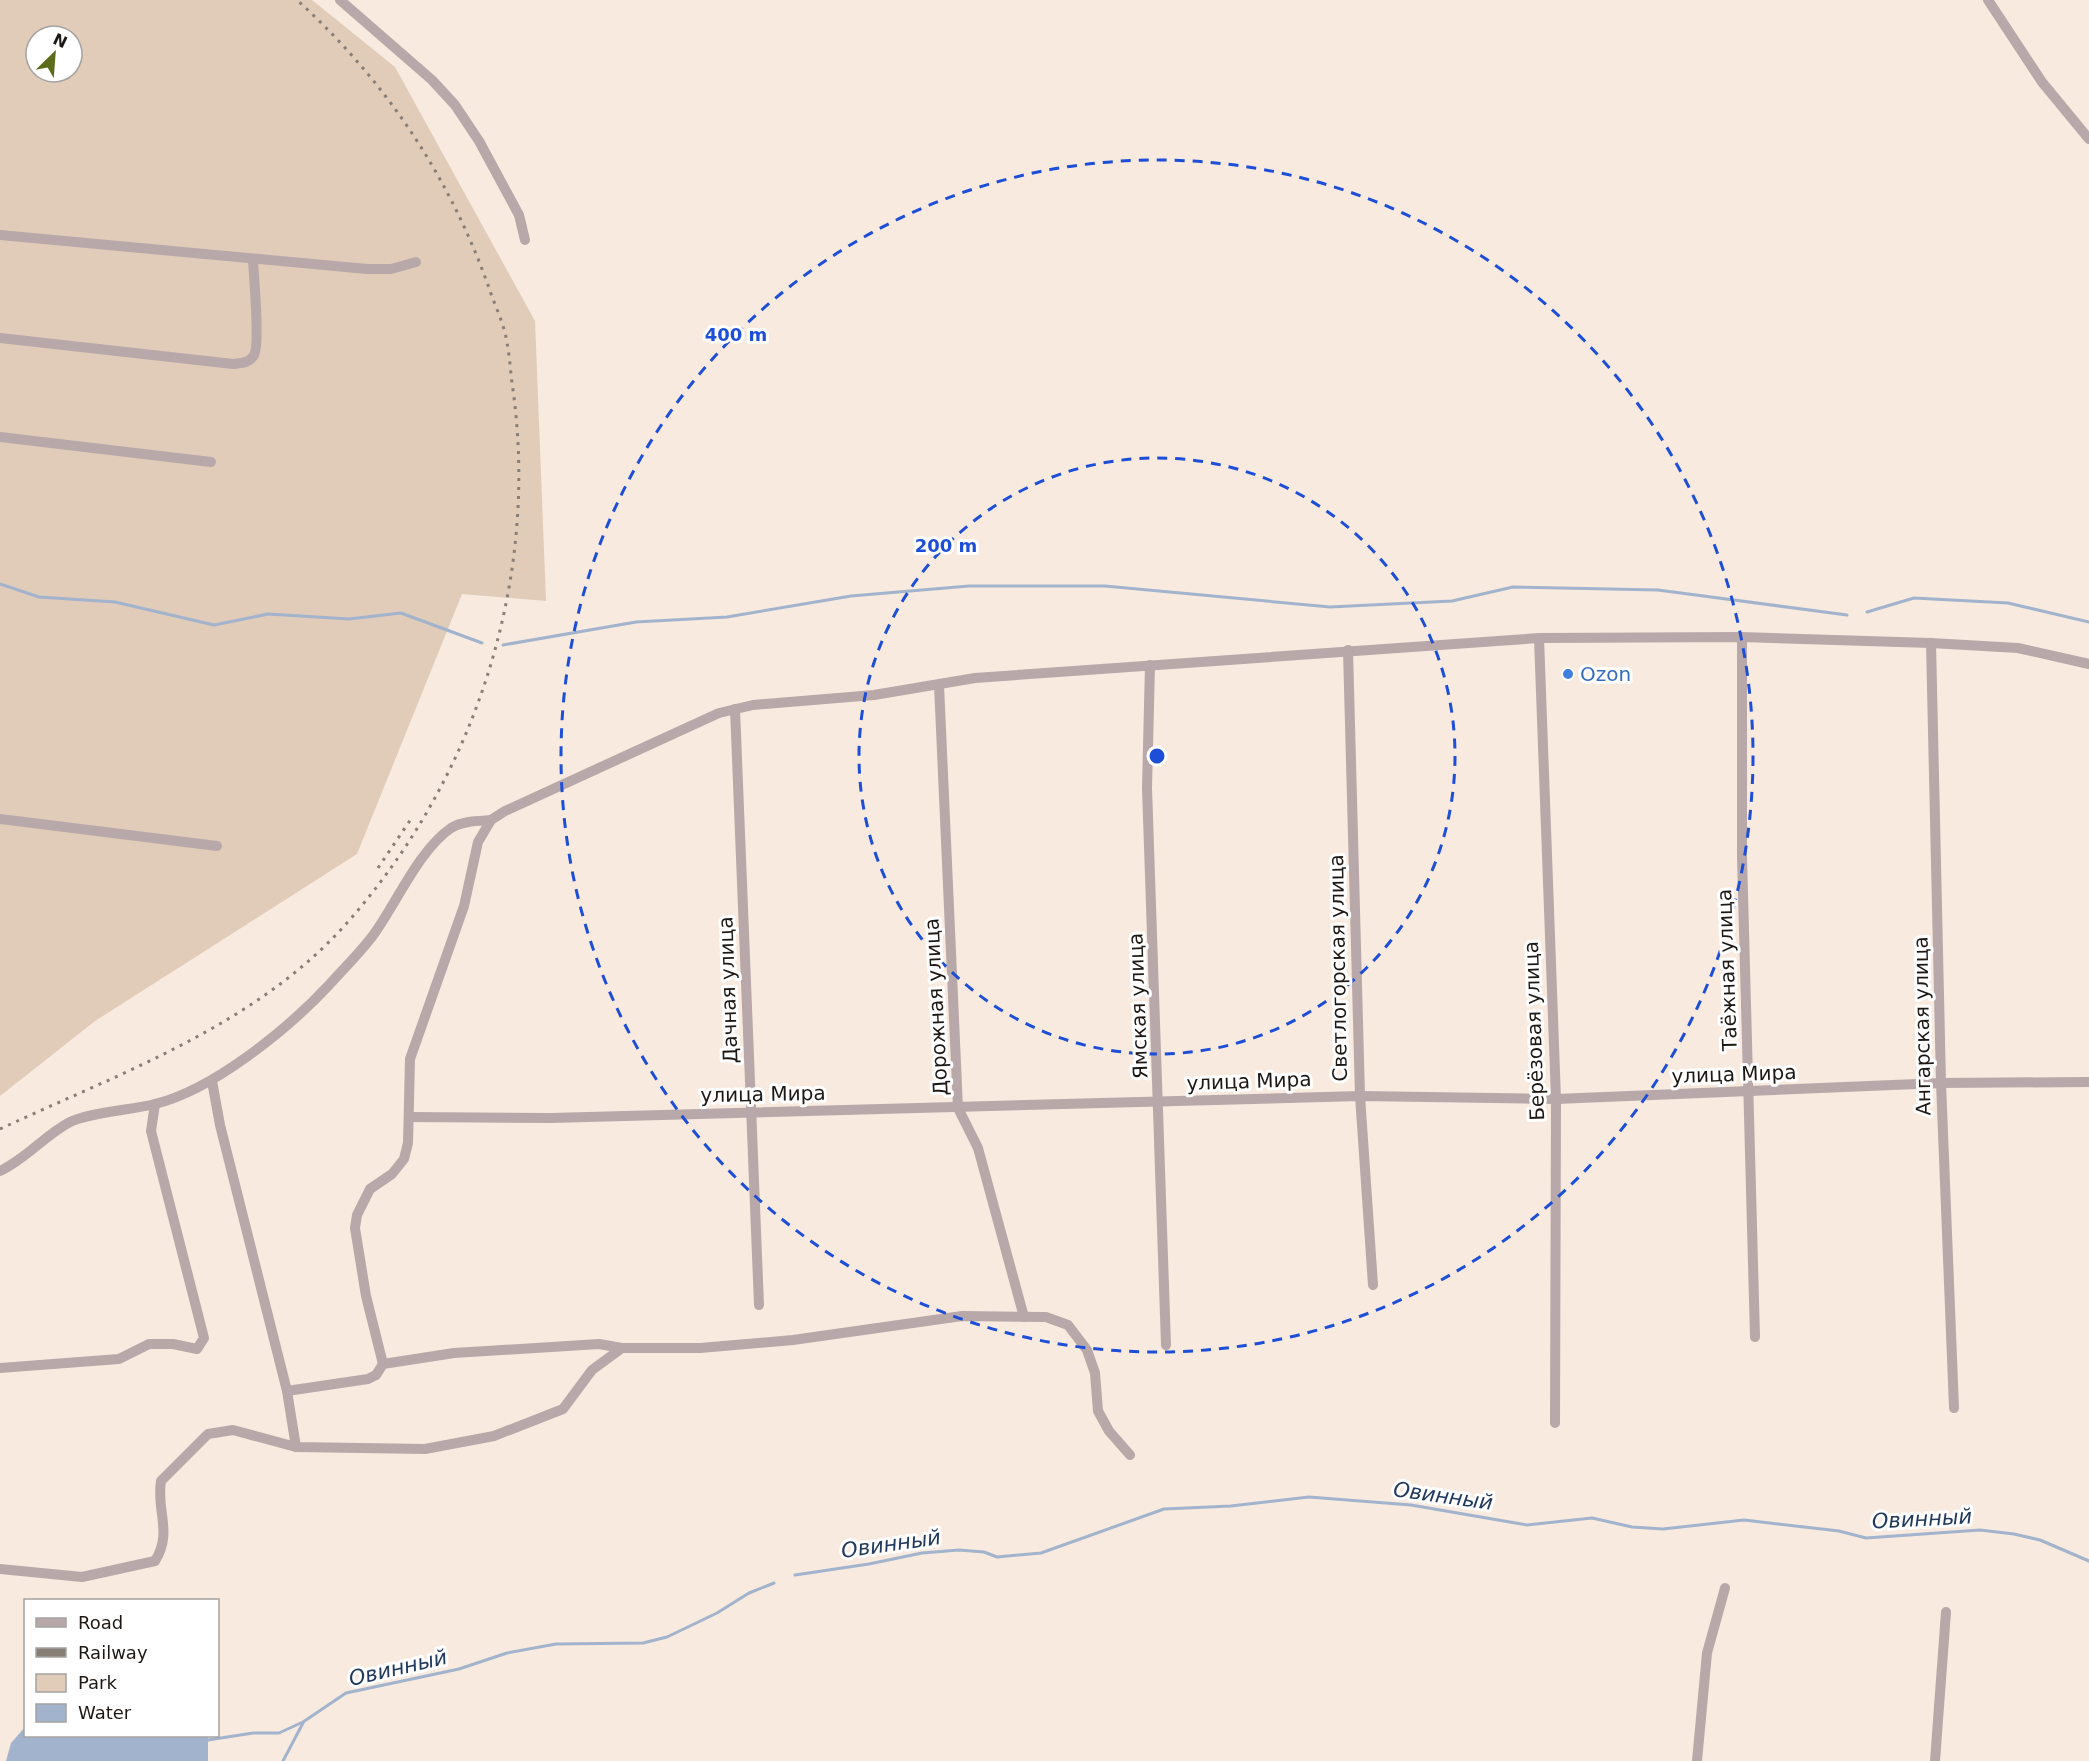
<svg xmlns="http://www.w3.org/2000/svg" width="2089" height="1761" viewBox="0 0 2089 1761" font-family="'DejaVu Sans',sans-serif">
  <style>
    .green { fill: #e1cbb9; fill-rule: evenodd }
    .water { fill: #a2b3cd }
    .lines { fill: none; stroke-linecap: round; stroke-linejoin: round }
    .stream { stroke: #a2b3cd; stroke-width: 3 }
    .minor { stroke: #b8a8a9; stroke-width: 10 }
    .rail { stroke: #877e76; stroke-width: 3; stroke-dasharray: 3 6; stroke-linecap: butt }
    .ring { fill: none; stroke: #1d4ed8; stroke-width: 3; stroke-dasharray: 10 8 }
    .shop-dot { fill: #3f7fe0; stroke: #fff; stroke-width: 2 }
    .labels { text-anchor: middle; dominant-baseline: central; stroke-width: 6; stroke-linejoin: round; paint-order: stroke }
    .shop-label { font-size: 20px; fill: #366cbe; stroke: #fff; text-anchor: start }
    .street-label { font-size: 20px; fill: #1d1814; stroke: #fff }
    .water-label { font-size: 21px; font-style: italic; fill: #21395d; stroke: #fff }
    .centre { fill: #1d4ed8; stroke: #fff; stroke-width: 3 }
    .ring-label { font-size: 18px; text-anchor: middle; font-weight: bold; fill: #1d4ed8; stroke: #fff; stroke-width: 6; stroke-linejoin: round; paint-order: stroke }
  </style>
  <rect width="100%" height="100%" fill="#f8eade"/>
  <path class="green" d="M 0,0 L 312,0 L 395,67 L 535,321 L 546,601 L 462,594 L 357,854 L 95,1021 L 0,1096 ZM 36,36 L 72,36 L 72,72 L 36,72 Z"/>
  <polygon class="water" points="25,1727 26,1736 208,1736 208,1761 6,1761 11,1743"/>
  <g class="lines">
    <g class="stream">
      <polyline points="0,584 39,597 115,602 214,625 268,614 349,619 401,613 482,643"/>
      <polyline points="1867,612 1914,598 2008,603 2089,622"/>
      <polyline points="503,645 636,622 727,617 851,596 969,586 1105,586 1330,607 1452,601 1513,587 1658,590 1847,615"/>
      <polyline points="795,1575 869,1564 922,1553 959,1550 984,1552 997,1557 1041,1553 1164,1509 1231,1506 1309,1497 1411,1505 1527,1525 1592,1518 1632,1527 1663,1529 1744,1520 1839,1531 1866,1538 1980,1530 2014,1534 2040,1540 2089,1561"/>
      <polyline points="208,1740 253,1733 279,1733 303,1722 346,1693 459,1669 507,1653 556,1644 643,1643 667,1637 717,1613 749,1593 774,1583"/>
      <polyline points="283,1761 303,1723"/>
    </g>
    <g class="minor">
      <polyline points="340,0 432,80 455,105 479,141 519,215 525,240"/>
      <polyline points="1988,0 2042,82 2089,139"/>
      <polyline points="0,235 367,269 391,269 416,262"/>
      <path d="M 0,338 L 233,364 C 241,363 250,363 254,355 C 260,345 254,277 253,260"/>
      <polyline points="0,437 211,462"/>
      <polyline points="1742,637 1742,857 1755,1337"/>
      <polyline points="1539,638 1556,1099 1555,1423"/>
      <polyline points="1931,643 1941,1083 1954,1408"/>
      <polyline points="1348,650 1360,1096 1373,1285"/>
      <polyline points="1150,665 1147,788 1166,1345"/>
      <polyline points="939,685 958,1108 978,1148 1024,1317"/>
      <polyline points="735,709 759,1305"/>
      <polyline points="0,819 217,846"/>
      <polyline points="212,1081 220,1125 287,1391 296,1447"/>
      <polyline points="409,1117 551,1118 1360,1096 1556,1099 1941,1083 2089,1082"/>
      <path d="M 0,1171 C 26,1159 45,1135 70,1122 C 90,1112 132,1110 155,1104 C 213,1090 288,1029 329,985 C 344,968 361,952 374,934 C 397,902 419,850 451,828 C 462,821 478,821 491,820"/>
      <polyline points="383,1364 366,1296 355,1228 357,1215 370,1189 392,1174 404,1159 408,1143 410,1059 464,906 478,842 491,820 505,811 719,713 753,705 874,695 975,678 1539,638 1742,637 1931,643 2018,648 2089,664"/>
      <polyline points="0,1368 119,1359 149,1344 173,1344 197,1349 204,1338 151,1131 155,1104"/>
      <polyline points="287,1391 368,1379 376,1375 383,1364 454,1353 599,1344 622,1348 700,1348 793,1340 962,1316 1046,1317 1068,1325 1087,1350 1095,1373 1098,1411 1109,1431 1130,1455"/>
      <path d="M 0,1569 L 82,1577 L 155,1561 C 173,1532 156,1511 161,1481 L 208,1434 L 233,1430 L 296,1447 L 425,1449 L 494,1436 L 563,1409 L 592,1370 L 622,1348"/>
      <polyline points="1697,1761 1707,1653 1725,1588"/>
      <polyline points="1935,1761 1946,1612"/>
    </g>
    <g class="rail">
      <polyline points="378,868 411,819"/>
      <path d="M 0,1129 C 120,1073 255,1026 346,924 C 476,778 541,577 512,383 C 510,366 509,349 505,333 C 501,317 493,301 488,285 C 448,174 384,79 297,0"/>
    </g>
  </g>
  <g class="ring">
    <circle cx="1157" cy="756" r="298"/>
    <circle cx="1157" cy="756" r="596"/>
  </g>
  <circle class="shop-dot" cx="1568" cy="674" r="6"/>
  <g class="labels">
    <g class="shop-label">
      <text x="1580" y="674">Ozon</text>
    </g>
    <g class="street-label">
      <text transform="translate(1338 968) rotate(-91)">Светлогорская улица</text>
      <text transform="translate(1727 970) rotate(-92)">Таёжная улица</text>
      <text transform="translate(728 990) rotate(-92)">Дачная улица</text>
      <text transform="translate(1138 1006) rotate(-92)">Ямская улица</text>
      <text transform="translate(936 1007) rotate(-93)">Дорожная улица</text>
      <text transform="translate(1922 1026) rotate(-91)">Ангарская улица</text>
      <text transform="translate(1534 1031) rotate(-92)">Берёзовая улица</text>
      <text transform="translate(1734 1074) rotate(-2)">улица Мира</text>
      <text transform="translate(1249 1081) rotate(-2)">улица Мира</text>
      <text transform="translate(763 1094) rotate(-1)">улица Мира</text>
    </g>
    <g class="water-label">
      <text transform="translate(1443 1496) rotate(8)">Овинный</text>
      <text transform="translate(1922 1519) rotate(-3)">Овинный</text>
      <text transform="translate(891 1544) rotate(-8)">Овинный</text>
      <text transform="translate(398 1668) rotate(-13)">Овинный</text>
    </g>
  </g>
  <circle cx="1157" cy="756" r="9" class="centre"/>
  <g class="ring-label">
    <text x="736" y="341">400 m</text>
    <text x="946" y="552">200 m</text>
  </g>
  <rect x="24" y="1599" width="195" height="138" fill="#ffffff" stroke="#a5a3a1" stroke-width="1.5"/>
  <rect x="36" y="1618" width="30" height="9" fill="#b8a8a9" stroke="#a5a3a1" stroke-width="1.5"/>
  <text x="78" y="1629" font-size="18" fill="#1d1814">Road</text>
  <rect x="36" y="1648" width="30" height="9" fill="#877e76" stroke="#a5a3a1" stroke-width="1.5"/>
  <text x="78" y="1659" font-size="18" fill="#1d1814">Railway</text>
  <rect x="36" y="1674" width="30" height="18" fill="#e1cbb9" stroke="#a5a3a1" stroke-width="1.5"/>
  <text x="78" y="1689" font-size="18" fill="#1d1814">Park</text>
  <rect x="36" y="1704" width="30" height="18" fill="#a2b3cd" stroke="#a5a3a1" stroke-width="1.5"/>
  <text x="78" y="1719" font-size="18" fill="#1d1814">Water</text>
  <g transform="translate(54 54) rotate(25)"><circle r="28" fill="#ffffff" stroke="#a5a3a1" stroke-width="1.5"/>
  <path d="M0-4.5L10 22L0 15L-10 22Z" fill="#5b6d1b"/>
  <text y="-9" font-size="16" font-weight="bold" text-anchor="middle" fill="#1d1814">N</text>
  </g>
</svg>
